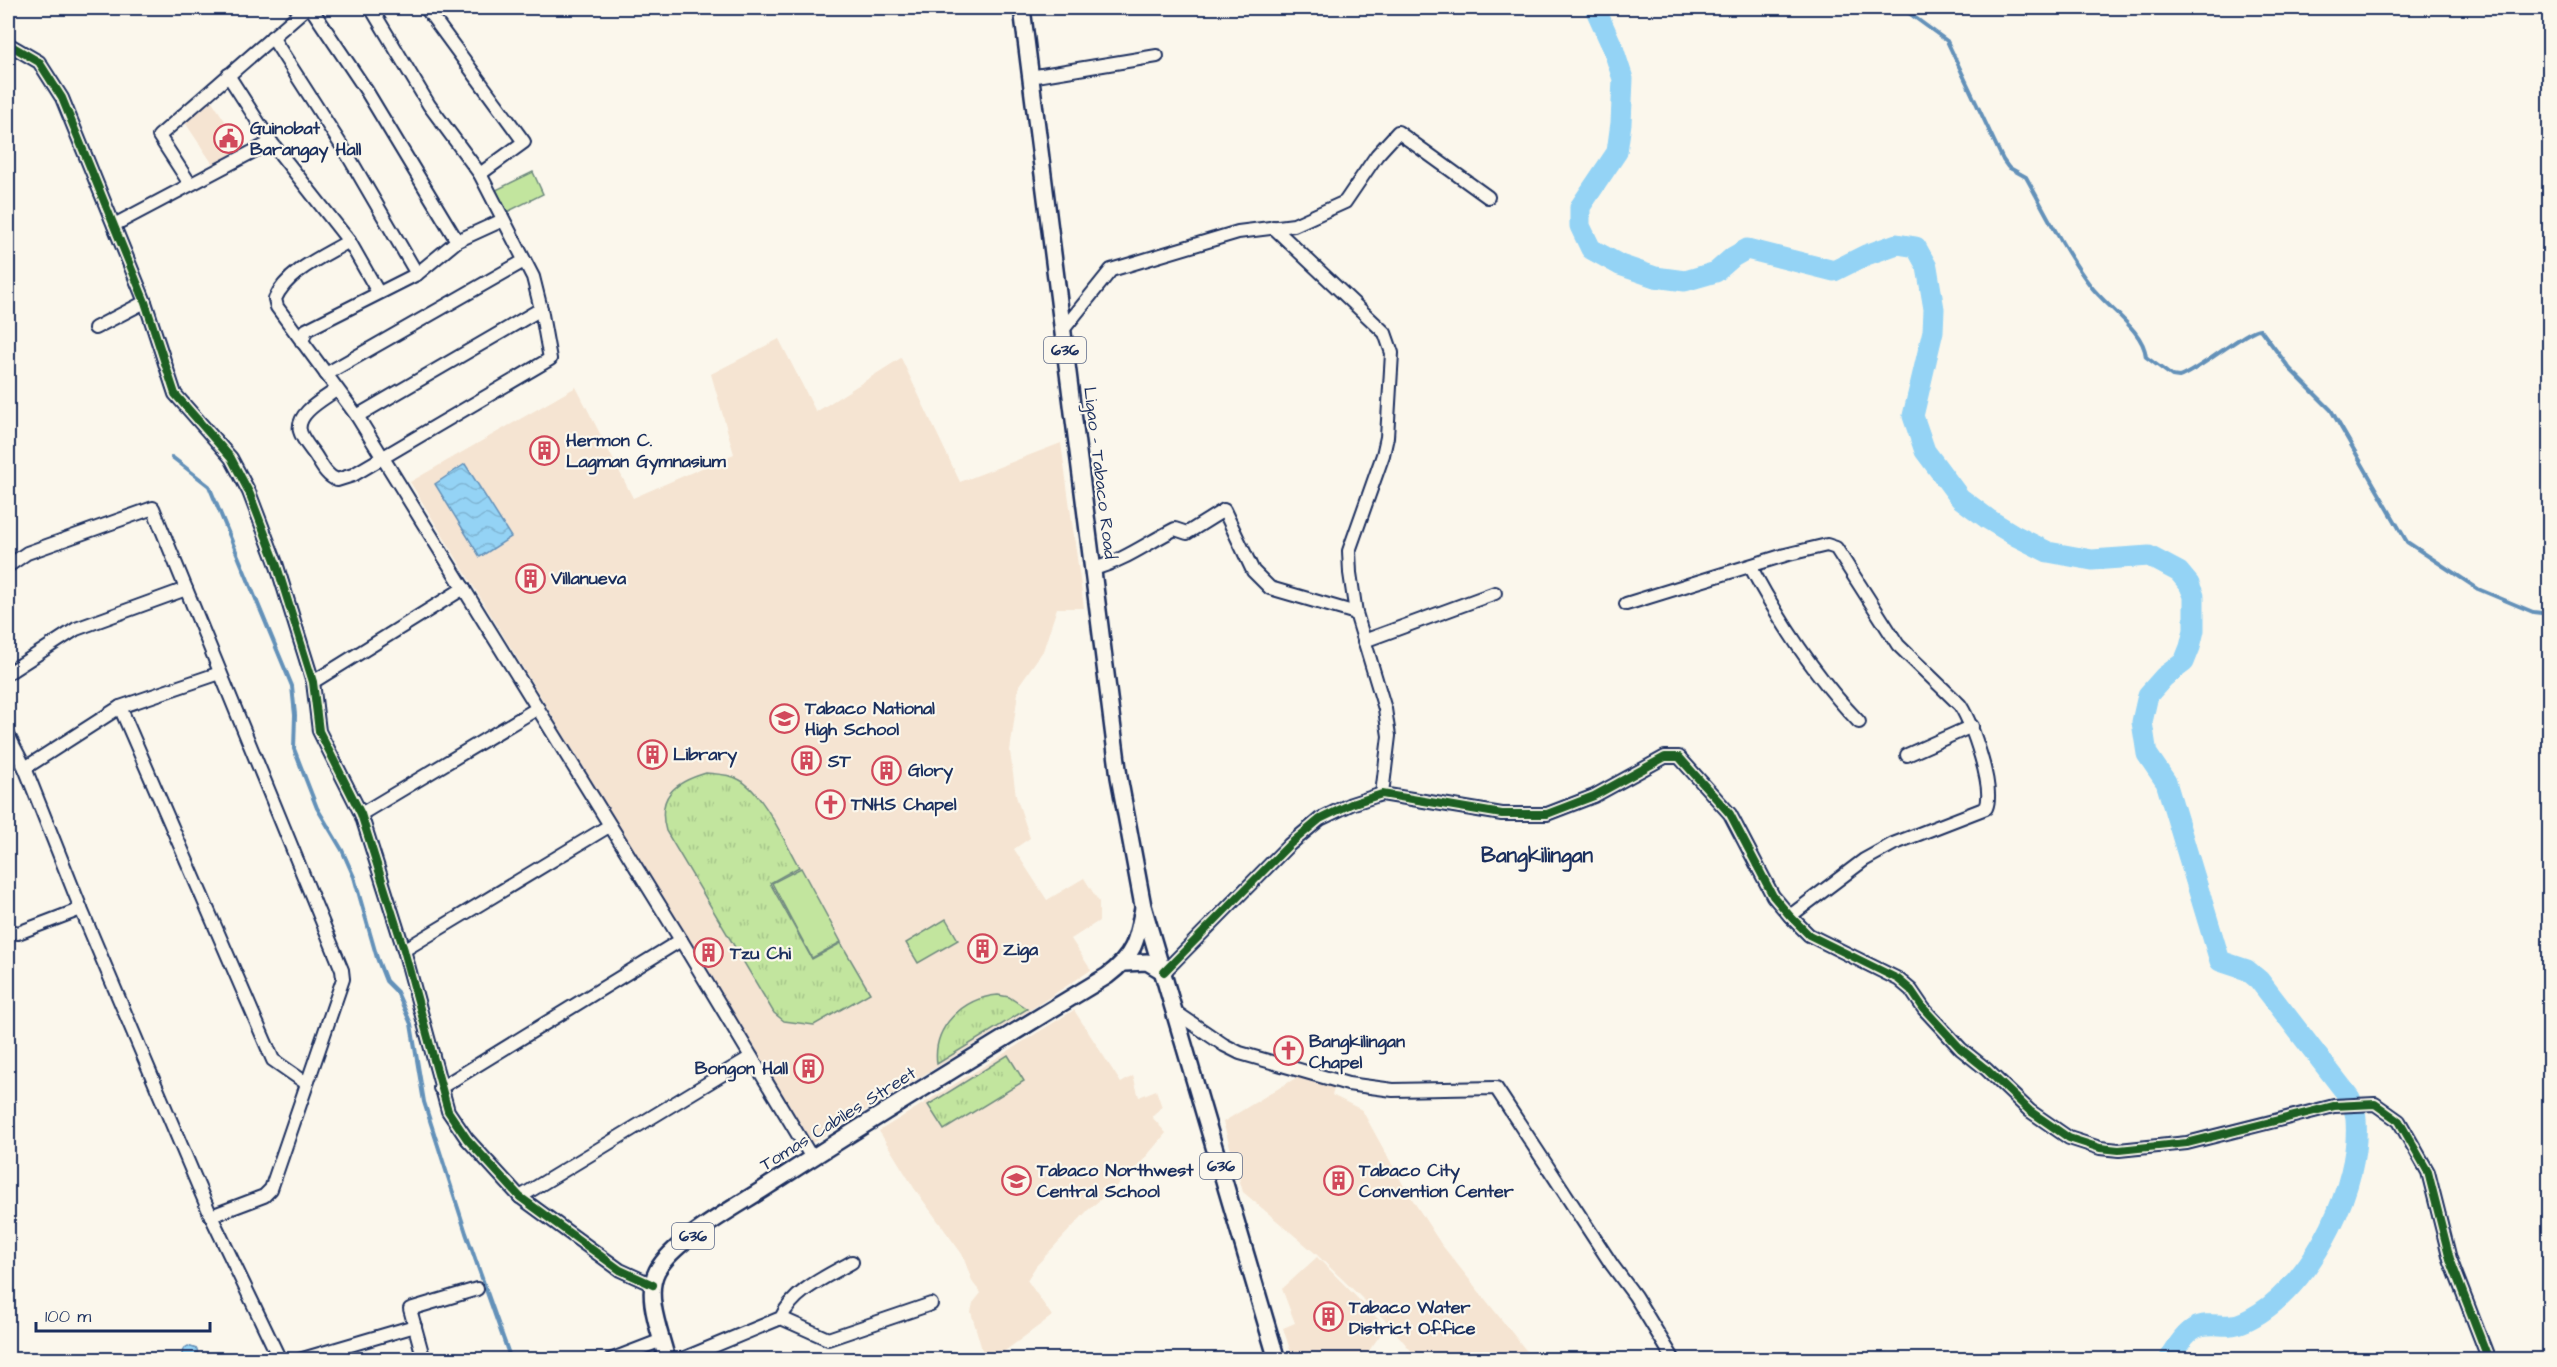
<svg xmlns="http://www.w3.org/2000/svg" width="2557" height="1367" viewBox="0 0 2557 1367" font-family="'Architects Daughter',sans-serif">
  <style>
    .built { fill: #f5e4d2 }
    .grass { fill: url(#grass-tufts); stroke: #6e8a7e; stroke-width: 1.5 }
    .pitch { fill: #c2e59e; stroke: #6e8a7e; stroke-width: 1.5 }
    .water { fill: url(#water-waves); stroke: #6491b9; stroke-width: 1.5 }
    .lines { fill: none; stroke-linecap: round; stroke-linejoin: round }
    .stream { stroke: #6491b9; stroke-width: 4 }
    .river { stroke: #94d3f5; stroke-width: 21 }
    .minor-casing { stroke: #1b2f5e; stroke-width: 16 }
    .major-casing { stroke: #1b2f5e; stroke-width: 20 }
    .minor { stroke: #fbf7ec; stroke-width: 12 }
    .major { stroke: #fbf7ec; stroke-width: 15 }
    .cycleway-casing { stroke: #fbf7ec; stroke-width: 11 }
    .cycleway { stroke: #1b5e20; stroke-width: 8 }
    .labels { text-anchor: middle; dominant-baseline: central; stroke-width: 4.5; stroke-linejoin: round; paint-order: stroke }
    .shield { fill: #fbf7ec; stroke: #5e6b89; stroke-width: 1.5 }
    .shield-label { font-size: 16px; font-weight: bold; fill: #1b2f5e }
    .poi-label { font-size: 18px; font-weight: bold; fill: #1b2f5e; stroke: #fbf7ec; text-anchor: start }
    .street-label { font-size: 18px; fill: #1b2f5e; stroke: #fbf7ec }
    .quarter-label { font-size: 21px; font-weight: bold; fill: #1b2f5e; stroke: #fbf7ec }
  </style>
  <defs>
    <pattern id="grass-tufts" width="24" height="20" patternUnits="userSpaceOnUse" patternTransform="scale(1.5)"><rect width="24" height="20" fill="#c2e59e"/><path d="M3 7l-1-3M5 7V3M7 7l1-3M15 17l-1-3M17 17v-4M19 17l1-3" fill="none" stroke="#a6c58a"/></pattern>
    <pattern id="water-waves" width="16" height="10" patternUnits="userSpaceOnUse" patternTransform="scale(1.5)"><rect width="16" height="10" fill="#94d3f5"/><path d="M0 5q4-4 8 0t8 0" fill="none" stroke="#7fb5d4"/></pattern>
  </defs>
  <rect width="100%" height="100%" fill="#fbf7ec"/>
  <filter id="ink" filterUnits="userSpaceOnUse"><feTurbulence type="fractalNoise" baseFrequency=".0167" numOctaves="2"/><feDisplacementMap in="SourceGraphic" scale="12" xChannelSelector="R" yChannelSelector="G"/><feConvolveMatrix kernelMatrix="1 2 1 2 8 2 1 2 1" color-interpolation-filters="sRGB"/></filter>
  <g filter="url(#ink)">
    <g class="built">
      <polygon points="208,95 244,150 214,166 182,118"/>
      <polygon points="779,339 816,412 901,358 960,482 1061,443 1084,608 1057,608 1043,651 1019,685 1010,751 1016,796 1030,838 1014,849 1047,900 1084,878 1099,902 1099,921 1071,939 1091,970 1027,1012 812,1143 410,482 576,387 633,498 734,454 711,374"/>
      <polygon points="1074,1010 1121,1083 1133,1076 1139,1097 1156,1090 1162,1107 1152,1117 1166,1133 1134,1171 1088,1210 1036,1266 1027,1280 1052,1316 994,1359 985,1360 971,1312 973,1303 981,1293 973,1283 962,1254 914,1188 879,1131"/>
      <polygon points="1299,1076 1335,1086 1332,1095 1362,1110 1405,1188 1441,1244 1533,1359 1418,1359 1387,1322 1315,1253 1243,1192 1223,1122"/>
      <polygon points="1317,1257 1386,1327 1363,1359 1293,1359 1283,1328 1295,1323 1282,1289"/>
    </g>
    <g class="grass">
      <path d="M 706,773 C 717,774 729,774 738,779 C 763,791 785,843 799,867 L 770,883 L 812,959 L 841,943 L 870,993 L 814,1025 L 784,1021 L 774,1013 L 666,831 C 656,796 675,782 706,773 Z"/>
      <path d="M 998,995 L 1009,997 L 1027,1009 L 937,1064 C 932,1027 963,998 998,995 Z"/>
      <polygon points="1008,1055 1024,1081 944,1130 928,1105"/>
    </g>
    <g class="pitch">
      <polygon points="533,172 543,194 503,214 492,192"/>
      <polygon points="801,868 841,942 812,958 772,883"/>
      <polygon points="946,919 958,940 918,963 906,943"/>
    </g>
    <g class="water">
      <polygon points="465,464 511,537 480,557 435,484"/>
      <polygon points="188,1346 197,1349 199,1359 181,1359 183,1349"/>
    </g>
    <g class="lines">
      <g class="stream">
        <path d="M 1902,8 L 1947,41 L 2003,160 L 2008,167 L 2026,177 C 2046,213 2065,252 2090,285 C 2106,307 2144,330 2146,357 L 2172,376 L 2179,377 C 2197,372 2250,327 2260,329 L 2290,369 L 2331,410 L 2407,542 L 2478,589 L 2533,612 L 2550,614"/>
        <polyline points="172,457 209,486 292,686 295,715 294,749 317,808 342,850 354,877 377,958 386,981 397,992 411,1024 424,1102 466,1233 511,1360"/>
      </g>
      <path class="river" d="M 1595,8 L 1613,48 L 1623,79 L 1621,123 L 1617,152 L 1580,207 L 1580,226 L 1591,249 L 1620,265 L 1655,277 L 1685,281 L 1716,272 L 1733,257 L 1747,249 L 1834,271 L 1866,255 L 1897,244 L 1916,247 L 1927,267 L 1934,309 L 1933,331 L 1913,416 L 1925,451 L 1960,498 L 1988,519 L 2016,536 L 2048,552 L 2092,560 L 2149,556 L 2179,572 L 2189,584 L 2194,596 L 2194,630 L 2190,647 L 2184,662 L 2164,677 L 2148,695 L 2142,722 L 2147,754 L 2166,782 L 2220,961 L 2247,970 L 2259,980 L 2350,1098 C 2352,1105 2356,1112 2356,1120 C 2361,1185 2315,1277 2260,1313 C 2252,1318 2240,1325 2231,1325 C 2220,1326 2206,1322 2195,1328 C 2184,1334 2175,1349 2169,1360"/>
      <defs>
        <g id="minor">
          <polyline points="311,8 366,90 457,241"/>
          <polyline points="426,8 524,142 480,174"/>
          <polyline points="272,37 350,159 417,274"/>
          <polyline points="8,44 39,62 62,98 145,302 175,394 231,458 249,492 276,563 313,682 319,731 361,814 404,950 448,1111 467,1139 520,1197 620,1270 653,1285"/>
          <polyline points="228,75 271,142 349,241 378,292"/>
          <polyline points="1030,77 1157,56"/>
          <polyline points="190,184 159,136 306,8"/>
          <polyline points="114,225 271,142"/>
          <polyline points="1273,227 1385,333 1392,353 1387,437 1383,455 1349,551 1350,573 1356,613 1385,709 1389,736 1382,794"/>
          <path d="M 349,241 C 324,256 287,271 275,299 L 277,307 L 357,416 L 681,940 L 812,1158"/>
          <polyline points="95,328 145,302"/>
          <polyline points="1062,331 1111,270 1238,232 1294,225 1345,202 1377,155 1398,132 1488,197"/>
          <polyline points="302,342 306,330 417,274 457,241 503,220"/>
          <polyline points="326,374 524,261"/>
          <path d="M 336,390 C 324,399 296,413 300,431 C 302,439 310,448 315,455 C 321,464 326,476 337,480 L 353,475 L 550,359 L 541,309 L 533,277 L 480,174 L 429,105 L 371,8"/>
          <polyline points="357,416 541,309"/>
          <polyline points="8,566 27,553 153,508 342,970 343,979 271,1189 264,1196 211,1216"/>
          <path d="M 1750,566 C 1780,622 1815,676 1859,722"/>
          <path d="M 1093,569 C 1124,561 1147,543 1175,529 L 1187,533 L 1224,510 L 1253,571 L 1270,588 L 1356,613"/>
          <path d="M 1626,604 L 1785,555 L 1827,545 L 1836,548 L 1898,645 L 1960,705 C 1972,724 1995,788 1986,808 L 1893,844 L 1864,860 L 1790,916"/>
          <polyline points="1364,641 1495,593"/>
          <polyline points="8,673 76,629 186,589"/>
          <polyline points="313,682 464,588"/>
          <polyline points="120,707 273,1060 306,1083"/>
          <polyline points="8,735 25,768 81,909 211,1216 280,1360"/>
          <polyline points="1907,755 1972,726"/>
          <polyline points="25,768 120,707 220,673"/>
          <polyline points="361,814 538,708"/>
          <polyline points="8,930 18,933 81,909"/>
          <polyline points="404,950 609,826"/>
          <polyline points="1164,972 1289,845 1320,819 1351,804 1382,794 1502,814 1547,814 1594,796 1665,757 1679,757 1730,814 1773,896 1790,916 1809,935 1898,979 1911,990 1924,1009 1961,1049 1986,1069 2030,1111 2069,1138 2100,1148 2119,1150 2187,1143 2334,1106 2375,1104 2399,1121 2428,1172 2450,1259 2489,1360"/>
          <polyline points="1174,1011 1224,1045 1240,1053 1348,1084 1393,1090 1496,1088 1612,1265 1635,1296 1674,1360"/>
          <polyline points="440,1088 681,940"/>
          <polyline points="520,1197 751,1057"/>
          <polyline points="781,1318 828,1339 931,1304"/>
          <polyline points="299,1360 415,1326"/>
          <polyline points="424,1360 410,1309 477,1289"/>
          <polyline points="610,1360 662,1340"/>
          <path d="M 680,1360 L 781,1318 C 794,1290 826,1277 852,1262"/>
        </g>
        <g id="major">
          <polyline points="1022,8 1119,777 1143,906 1277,1360"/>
          <polyline points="1125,963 1147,962 1164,972"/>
          <path d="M 667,1360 C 661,1334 644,1296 657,1271 C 674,1239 740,1205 771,1184 C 882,1113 994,1044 1107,976 C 1134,956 1137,941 1143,908"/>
        </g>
      </defs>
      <use href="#minor" class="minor-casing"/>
      <use href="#major" class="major-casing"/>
      <use href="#minor" class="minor"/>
      <use href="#major" class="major"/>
      <defs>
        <g id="cycleway">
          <polyline points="8,44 39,62 62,98 145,302 175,394 231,458 249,492 276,563 313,682 319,731 361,814 404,950 448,1111 467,1139 520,1197 620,1270 653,1285"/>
          <polyline points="1164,972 1289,845 1320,819 1351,804 1382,794 1502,814 1547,814 1594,796 1665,757 1679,757 1730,814 1773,896 1790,916 1809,935 1898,979 1911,990 1924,1009 1961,1049 1986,1069 2030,1111 2069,1138 2100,1148 2119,1150 2187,1143 2334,1106 2375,1104 2399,1121 2428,1172 2450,1259 2489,1360"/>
        </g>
      </defs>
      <use href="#cycleway" class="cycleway-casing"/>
      <use href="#cycleway" class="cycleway"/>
    </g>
  </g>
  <defs>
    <symbol id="civic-ring" viewBox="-11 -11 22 22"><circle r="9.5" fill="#fbf7ec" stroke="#d1495b" stroke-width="1.5"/><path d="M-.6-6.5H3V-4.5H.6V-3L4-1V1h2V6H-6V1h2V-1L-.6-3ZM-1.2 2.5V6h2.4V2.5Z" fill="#d1495b"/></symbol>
    <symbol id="building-ring" viewBox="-11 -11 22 22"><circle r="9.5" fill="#fbf7ec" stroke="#d1495b" stroke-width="1.5"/><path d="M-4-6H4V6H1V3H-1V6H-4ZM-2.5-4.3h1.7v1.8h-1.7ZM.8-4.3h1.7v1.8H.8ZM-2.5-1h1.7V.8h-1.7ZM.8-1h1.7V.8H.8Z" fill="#d1495b"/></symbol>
    <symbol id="school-ring" viewBox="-11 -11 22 22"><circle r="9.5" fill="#fbf7ec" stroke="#d1495b" stroke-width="1.5"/><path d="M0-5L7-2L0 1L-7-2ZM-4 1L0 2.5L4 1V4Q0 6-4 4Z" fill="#d1495b"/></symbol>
    <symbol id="church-ring" viewBox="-11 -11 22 22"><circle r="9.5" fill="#fbf7ec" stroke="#d1495b" stroke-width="1.5"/><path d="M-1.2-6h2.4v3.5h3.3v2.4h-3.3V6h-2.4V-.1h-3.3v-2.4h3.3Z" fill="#d1495b"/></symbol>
  </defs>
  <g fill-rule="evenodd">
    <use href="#civic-ring" x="212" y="122" width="33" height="33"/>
    <use href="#building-ring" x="528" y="434" width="33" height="33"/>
    <use href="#building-ring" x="514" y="562" width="33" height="33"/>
    <use href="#school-ring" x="768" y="702" width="33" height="33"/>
    <use href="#building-ring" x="636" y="738" width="33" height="33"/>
    <use href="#building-ring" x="790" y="744" width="33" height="33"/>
    <use href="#building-ring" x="870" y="754" width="33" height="33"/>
    <use href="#church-ring" x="814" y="788" width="33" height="33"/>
    <use href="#building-ring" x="966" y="932" width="33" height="33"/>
    <use href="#building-ring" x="692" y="936" width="33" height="33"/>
    <use href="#church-ring" x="1272" y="1034" width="33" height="33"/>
    <use href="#building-ring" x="792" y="1052" width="33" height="33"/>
    <use href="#school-ring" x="1000" y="1164" width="33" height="33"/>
    <use href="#building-ring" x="1322" y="1164" width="33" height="33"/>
    <use href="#building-ring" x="1312" y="1300" width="33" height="33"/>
  </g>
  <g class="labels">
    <g class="shield">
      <rect x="1044" y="337" width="42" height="26" rx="4.5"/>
      <rect x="1200" y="1153" width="42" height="26" rx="4.5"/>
      <rect x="672" y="1223" width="42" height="26" rx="4.5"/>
    </g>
    <g class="shield-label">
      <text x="1065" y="350">636</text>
      <text x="1221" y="1166">636</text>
      <text x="693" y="1236">636</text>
    </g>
    <g class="poi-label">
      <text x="250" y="128">Guinobat<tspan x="250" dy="21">Barangay Hall</tspan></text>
      <text x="566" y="440">Hermon C.<tspan x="566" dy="21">Lagman Gymnasium</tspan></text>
      <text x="551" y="578">Villanueva</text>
      <text x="805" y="708">Tabaco National<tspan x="805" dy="21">High School</tspan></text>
      <text x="673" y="754">Library</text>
      <text x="828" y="761">ST</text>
      <text x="908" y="770">Glory</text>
      <text x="851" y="804">TNHS Chapel</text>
      <text x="1003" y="949">Ziga</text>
      <text x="730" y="953">Tzu Chi</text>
      <text x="1309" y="1041">Bangkilingan<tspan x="1309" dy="21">Chapel</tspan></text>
      <text x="788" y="1068" text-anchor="end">Bongon Hall</text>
      <text x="1037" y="1170">Tabaco Northwest<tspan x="1037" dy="21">Central School</tspan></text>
      <text x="1359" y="1170">Tabaco City<tspan x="1359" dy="21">Convention Center</tspan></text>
      <text x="1349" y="1307">Tabaco Water<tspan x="1349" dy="21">District Office</tspan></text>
    </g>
    <g class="street-label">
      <text transform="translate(1100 473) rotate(83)">Ligao - Tabaco Road</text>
      <text transform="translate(838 1119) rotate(-32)">Tomas Cabiles Street</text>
    </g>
    <g class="quarter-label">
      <text x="1537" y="855">Bangkilingan</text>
    </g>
  </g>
  <rect width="2557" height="1367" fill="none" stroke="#fbf7ec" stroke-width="30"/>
  <rect x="15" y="15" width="2527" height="1337" fill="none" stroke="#1b2f5e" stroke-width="2" filter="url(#ink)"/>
  <path d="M36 1322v9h174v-9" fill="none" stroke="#1b2f5e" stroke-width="3"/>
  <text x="45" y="1322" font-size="18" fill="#1b2f5e" stroke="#fbf7ec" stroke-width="4.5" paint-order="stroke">100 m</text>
</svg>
